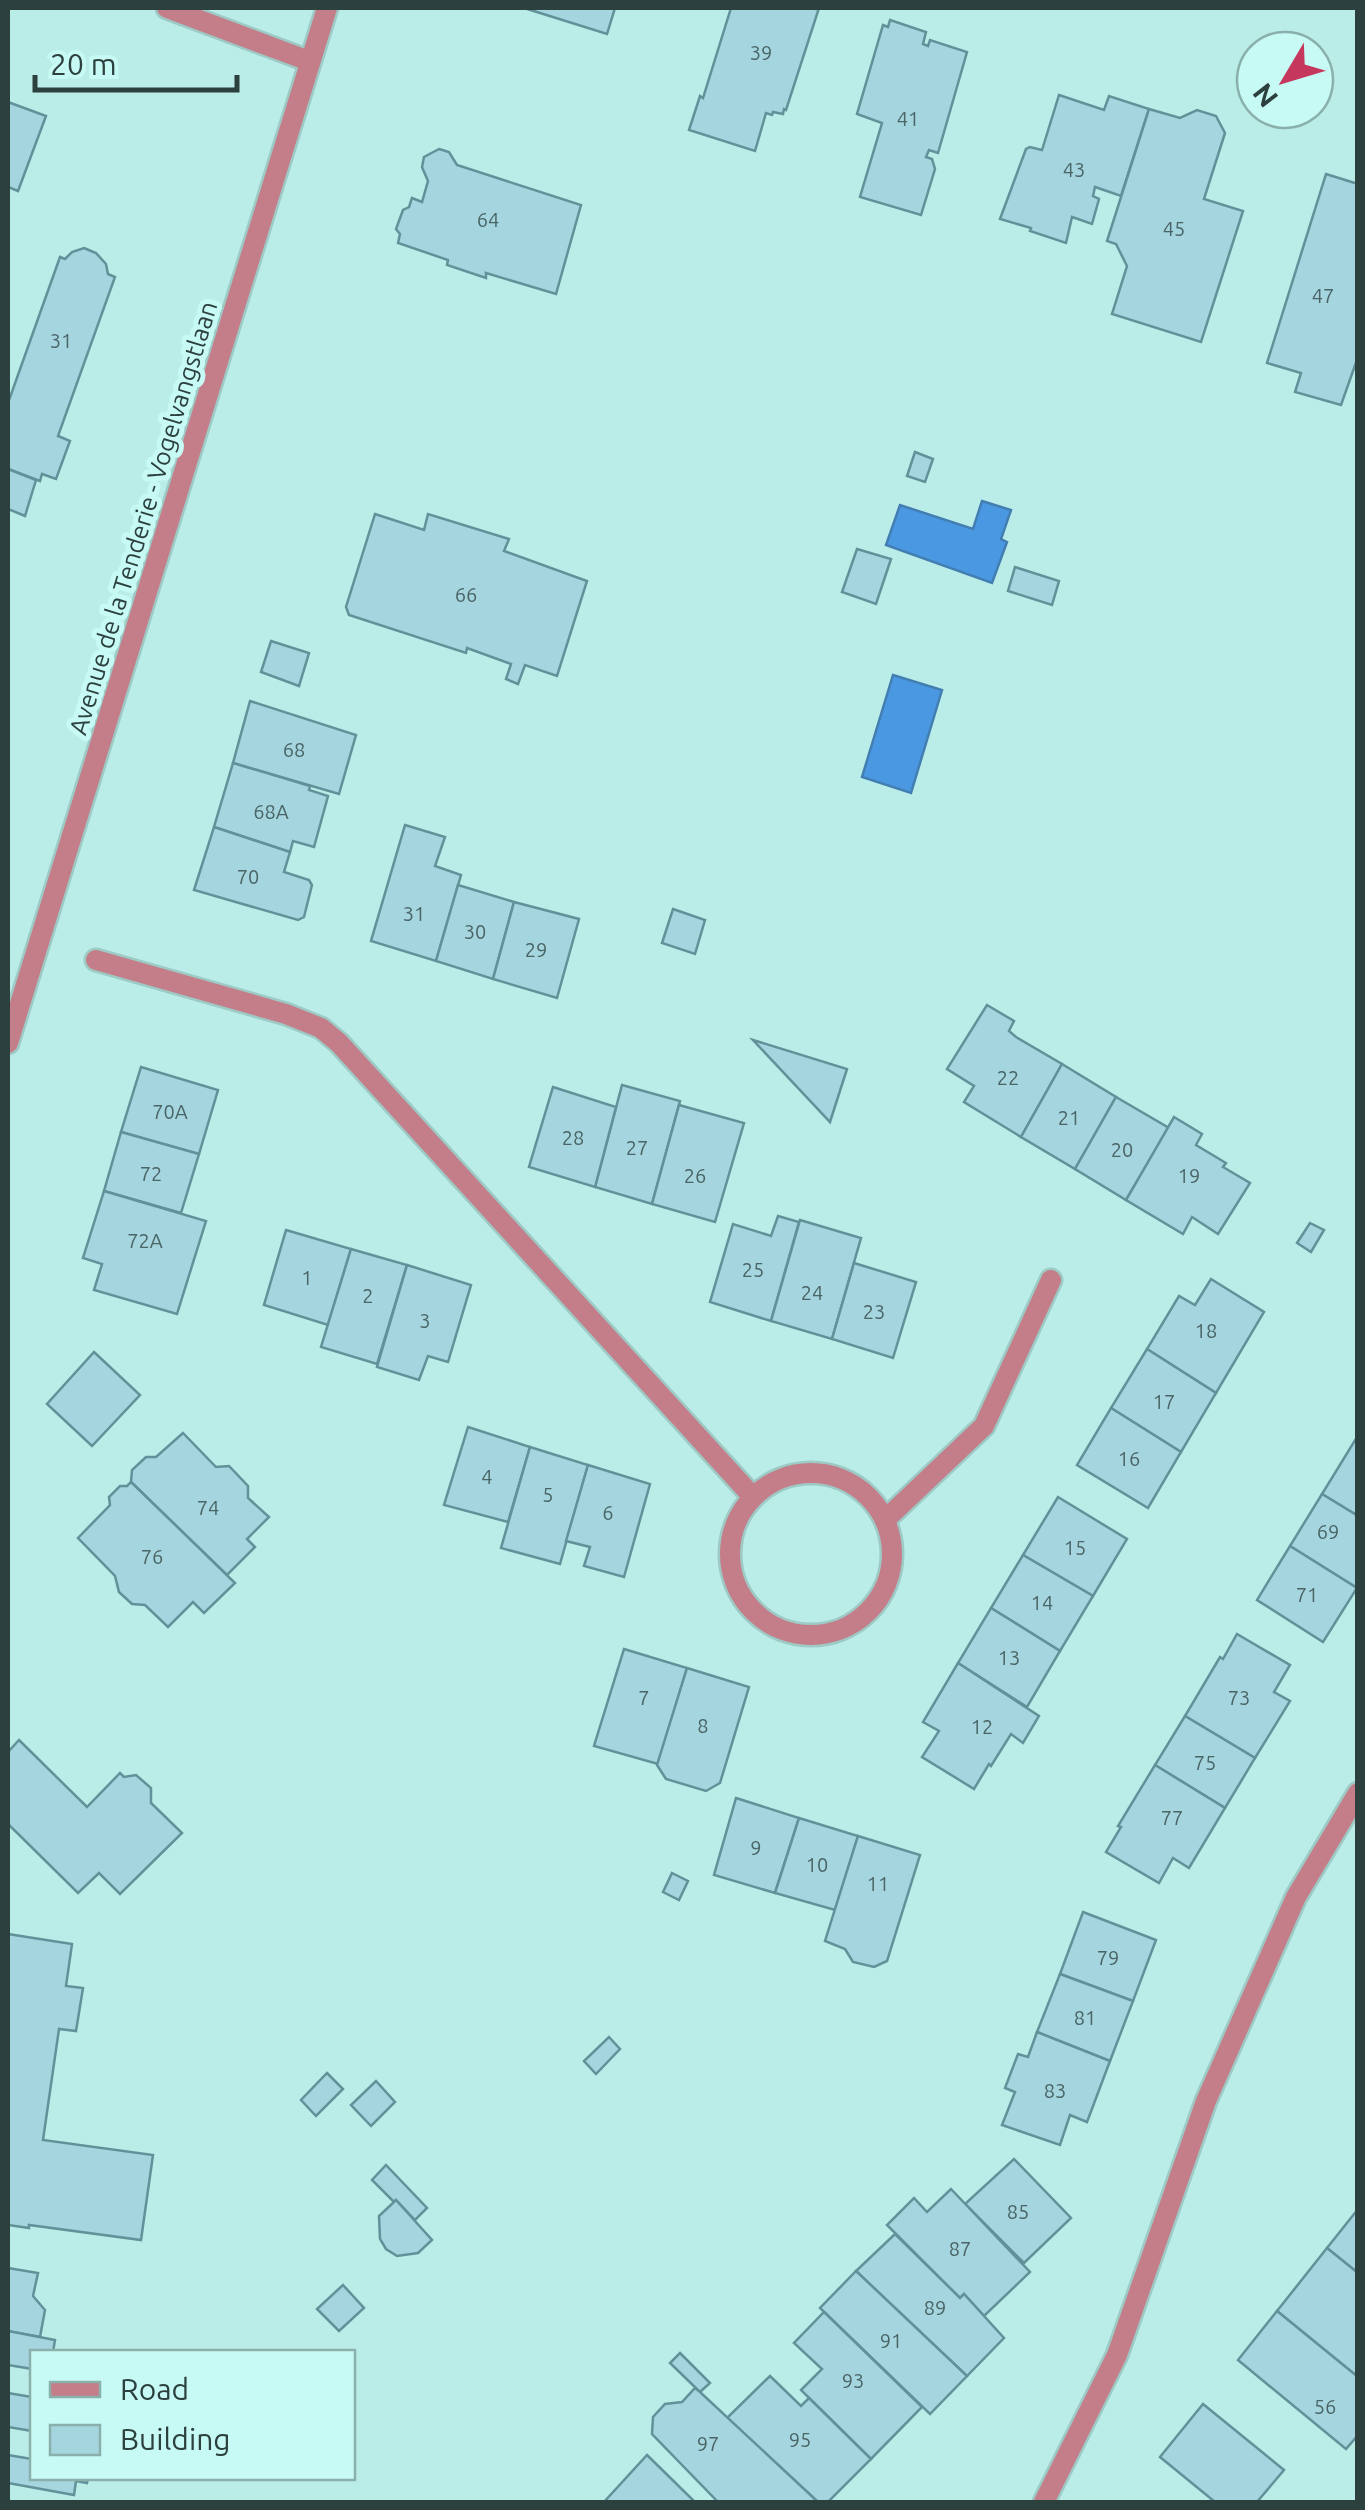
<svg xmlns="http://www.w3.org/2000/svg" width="1365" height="2510" viewBox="0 0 1365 2510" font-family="Ubuntu,sans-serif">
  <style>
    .water { fill: #4b98e2; stroke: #427eb1; stroke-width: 2.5 }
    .building { fill: #a5d5de; stroke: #639199; stroke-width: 2.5 }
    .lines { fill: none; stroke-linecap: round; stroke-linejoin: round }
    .minor-casing { stroke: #9ecac6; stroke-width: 25 }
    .minor { stroke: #c37e89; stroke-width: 20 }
    .labels { text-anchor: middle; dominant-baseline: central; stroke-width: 10; stroke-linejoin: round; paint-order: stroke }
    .number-label { font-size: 20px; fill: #4a6566 }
    .street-label { font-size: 25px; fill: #2c403e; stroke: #c8faf5 }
  </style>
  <rect width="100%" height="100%" fill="#bbede8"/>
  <g class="water">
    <polygon points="982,501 1011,510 1001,539 1007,542 992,583 886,545 900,505 973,529"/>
    <polygon points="893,675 942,690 911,793 862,777"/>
  </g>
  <g class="building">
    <polygon points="524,8 615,8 607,34"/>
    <polygon points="731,8 819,8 786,110 784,109 783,114 773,112 772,115 766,113 755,151 689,130 700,96 703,98"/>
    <polygon points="890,20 926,32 923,44 928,46 930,40 967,52 938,153 929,150 926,157 932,159 935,169 921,215 860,197 882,123 857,114 883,25 888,27"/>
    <polygon points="1059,95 1104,110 1109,96 1149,109 1121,196 1095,187 1093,196 1099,199 1092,224 1072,217 1066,243 1030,231 1031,228 1000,219 1026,149 1030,147 1042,150"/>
    <polygon points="8,102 46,116 18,191 8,187"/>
    <polygon points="1149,109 1180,118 1197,110 1216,116 1225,133 1204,199 1243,211 1201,342 1112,314 1127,266 1116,244 1107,241"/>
    <polygon points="439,149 449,152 457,165 581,205 556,294 486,273 486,278 447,265 448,260 398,243 400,234 396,229 403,210 409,207 412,198 422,202 428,181 422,167 424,157"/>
    <polygon points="1326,174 1358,184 1358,357 1341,405 1295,392 1301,373 1267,363"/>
    <polygon points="84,248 96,253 106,264 108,274 115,277 58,436 70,441 56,479 42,474 40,481 8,469 8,403 60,257 65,259 72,252"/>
    <polygon points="915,452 933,459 925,482 907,476"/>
    <polygon points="8,469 36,480 25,516 8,509"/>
    <polygon points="375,514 424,530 428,514 509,539 504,551 587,581 557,676 525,665 518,684 506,679 511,664 467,648 466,653 349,615 346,607"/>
    <polygon points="857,549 891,559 876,604 842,592"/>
    <polygon points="1015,567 1059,581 1052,605 1008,591"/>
    <polygon points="271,641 309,653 299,686 261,672"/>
    <polygon points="250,701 356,735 339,794 233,763"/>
    <polygon points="233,763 310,786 309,790 328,796 314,847 293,841 290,852 214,827"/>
    <polygon points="405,825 445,837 435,866 461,875 436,961 371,941"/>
    <polygon points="214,827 290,852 284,872 309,880 312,885 304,917 298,920 194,890"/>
    <polygon points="458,885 514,902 493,979 436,961"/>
    <polygon points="514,902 579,919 557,998 493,979"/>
    <polygon points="673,909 705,920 695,954 662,943"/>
    <polygon points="987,1005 1014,1021 1009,1031 1016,1037 1062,1064 1021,1137 964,1102 974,1086 947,1069"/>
    <polygon points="753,1040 847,1069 830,1122"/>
    <polygon points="1062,1064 1116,1097 1075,1169 1021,1137"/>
    <polygon points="141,1067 218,1090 199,1154 121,1132"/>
    <polygon points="622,1085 680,1101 652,1204 595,1187"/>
    <polygon points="553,1087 616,1107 595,1187 529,1167"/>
    <polygon points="1116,1097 1169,1128 1126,1200 1075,1169"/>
    <polygon points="679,1105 744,1123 715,1222 652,1204"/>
    <polygon points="1174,1117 1202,1134 1196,1145 1226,1163 1223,1167 1250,1183 1218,1234 1192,1217 1183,1234 1126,1200"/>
    <polygon points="121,1132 199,1154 181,1213 104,1191"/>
    <polygon points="104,1191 206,1221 177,1314 94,1290 102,1264 83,1258"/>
    <polygon points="778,1216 799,1222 771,1321 710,1302 733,1224 771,1236"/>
    <polygon points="800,1220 861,1238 832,1339 771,1321"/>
    <polygon points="1310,1223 1324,1230 1311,1252 1297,1243"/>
    <polygon points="286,1230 351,1249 328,1325 264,1305"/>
    <polygon points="351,1249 407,1265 377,1364 321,1347"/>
    <polygon points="854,1263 916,1282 893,1358 832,1339"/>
    <polygon points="407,1265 471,1285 448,1362 428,1356 419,1380 377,1367"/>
    <polygon points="1211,1279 1264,1312 1216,1393 1147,1349 1179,1296 1195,1305"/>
    <polygon points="1147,1349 1216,1393 1181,1452 1111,1408"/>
    <polygon points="94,1352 140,1395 92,1446 47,1404"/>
    <polygon points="1111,1408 1181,1452 1148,1508 1077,1465"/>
    <polygon points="468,1427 530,1447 508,1522 444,1505"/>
    <polygon points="183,1433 216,1467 229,1466 248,1486 248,1498 269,1517 247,1539 255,1547 227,1575 131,1482 132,1470 146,1457 156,1457"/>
    <polygon points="1357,1437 1358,1437 1358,1516 1322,1494"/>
    <polygon points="530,1447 588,1465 560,1564 501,1548"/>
    <polygon points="588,1465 650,1484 624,1577 584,1566 590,1547 566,1541"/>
    <polygon points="131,1482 235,1583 204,1613 193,1602 168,1627 145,1605 132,1604 119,1592 115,1576 78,1538 110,1505 109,1497 120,1486 127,1486"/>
    <polygon points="1322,1494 1358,1516 1357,1588 1290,1546"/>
    <polygon points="1058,1497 1127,1539 1093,1596 1023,1555"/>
    <polygon points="1290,1546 1357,1588 1323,1642 1257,1600"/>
    <polygon points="1023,1555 1093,1596 1060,1651 991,1608"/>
    <polygon points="991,1608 1060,1651 1027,1707 958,1663"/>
    <polygon points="1237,1634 1290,1665 1274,1692 1290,1701 1255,1758 1185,1716 1220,1657 1223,1659"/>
    <polygon points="624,1649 687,1668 658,1764 594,1746"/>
    <polygon points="958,1663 1039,1716 1023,1743 1011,1734 991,1766 989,1764 974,1789 922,1757 939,1731 923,1722"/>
    <polygon points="687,1668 749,1687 720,1783 706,1791 666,1779 657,1765"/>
    <polygon points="1185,1716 1255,1758 1225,1808 1155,1765"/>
    <polygon points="19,1740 87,1807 120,1773 124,1777 136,1775 151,1788 151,1803 182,1833 120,1894 99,1873 78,1893 8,1824 8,1752"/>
    <polygon points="1155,1765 1225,1808 1189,1868 1173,1858 1159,1883 1106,1852 1121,1827 1118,1826"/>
    <polygon points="736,1798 799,1818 775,1893 714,1875"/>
    <polygon points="799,1818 858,1836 835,1910 775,1893"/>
    <polygon points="858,1836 920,1855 887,1961 874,1967 853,1962 845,1949 825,1941"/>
    <polygon points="672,1873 688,1881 679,1900 663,1892"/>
    <polygon points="1083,1912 1156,1940 1133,2001 1060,1974"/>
    <polygon points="8,1934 72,1944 66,1986 83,1988 76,2031 59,2029 43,2140 153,2155 141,2240 29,2225 29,2228 8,2225"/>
    <polygon points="1060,1974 1133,2001 1110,2061 1037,2032"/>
    <polygon points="1037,2032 1110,2061 1087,2122 1070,2115 1060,2145 1002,2125 1015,2092 1005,2088 1018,2054 1028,2057"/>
    <polygon points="609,2037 620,2049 596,2074 584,2061"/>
    <polygon points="327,2073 343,2089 316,2116 301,2100"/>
    <polygon points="376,2081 395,2102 371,2126 351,2105"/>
    <polygon points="1014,2159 1071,2218 1024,2263 965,2204"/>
    <polygon points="386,2165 427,2208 415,2220 396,2200 394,2202 372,2180"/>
    <polygon points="951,2189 1030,2272 984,2316 964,2294 960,2298 887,2225 914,2198 927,2212"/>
    <polygon points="396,2200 432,2240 418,2253 397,2256 386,2249 380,2239 379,2216"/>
    <polygon points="1358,2209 1358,2273 1327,2248"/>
    <polygon points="895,2234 960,2298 964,2294 1004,2338 967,2376 856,2271"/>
    <polygon points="1327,2248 1358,2273 1358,2377 1277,2311"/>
    <polygon points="8,2268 38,2273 33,2296 45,2310 40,2337 8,2331"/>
    <polygon points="856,2271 967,2376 930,2414 820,2308"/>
    <polygon points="343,2285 364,2308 339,2331 317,2309"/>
    <polygon points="1277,2311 1358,2377 1358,2435 1346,2449 1238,2360"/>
    <polygon points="824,2312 922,2407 871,2459 801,2390 822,2369 794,2343"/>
    <polygon points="8,2331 55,2340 53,2352 32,2352 32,2369 8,2365"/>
    <polygon points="680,2353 710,2383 700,2392 670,2363"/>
    <polygon points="770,2376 801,2406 809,2398 871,2459 828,2502 818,2502 727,2418"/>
    <polygon points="695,2388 700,2392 818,2502 718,2502 652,2434 653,2417 665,2404 682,2402"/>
    <polygon points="8,2393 32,2397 32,2431 8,2427"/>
    <polygon points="1203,2404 1284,2470 1257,2502 1215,2502 1160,2457"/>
    <polygon points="8,2455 32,2459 32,2478 88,2478 87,2483 76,2481 74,2495 8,2483"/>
    <polygon points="647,2455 695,2502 604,2502"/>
  </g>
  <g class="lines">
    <defs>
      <g id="minor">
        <polyline points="167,8 309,61"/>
        <polyline points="96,960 286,1014 321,1028 339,1043 753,1497"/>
        <polyline points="8,1043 327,8"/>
        <circle cx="811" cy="1554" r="81"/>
        <polyline points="886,1519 984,1426 1051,1280"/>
        <polyline points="1044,2502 1117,2355 1206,2101 1296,1897 1358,1793"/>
      </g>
    </defs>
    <use href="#minor" class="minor-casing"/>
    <use href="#minor" class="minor"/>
  </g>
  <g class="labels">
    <g class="number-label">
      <text x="761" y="52">39</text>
      <text x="908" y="118">41</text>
      <text x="1074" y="169">43</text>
      <text x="488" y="219">64</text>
      <text x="1174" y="228">45</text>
      <text x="1323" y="295">47</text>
      <text x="61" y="340">31</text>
      <text x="466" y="594">66</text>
      <text x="294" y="749">68</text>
      <text x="271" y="811">68A</text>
      <text x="248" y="876">70</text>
      <text x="414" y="913">31</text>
      <text x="475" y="931">30</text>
      <text x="536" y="949">29</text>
      <text x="1008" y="1077">22</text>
      <text x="170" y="1111">70A</text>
      <text x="1069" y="1117">21</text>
      <text x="573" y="1137">28</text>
      <text x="637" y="1147">27</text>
      <text x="1122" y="1149">20</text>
      <text x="151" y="1173">72</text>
      <text x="695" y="1175">26</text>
      <text x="1189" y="1175">19</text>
      <text x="145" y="1240">72A</text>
      <text x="753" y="1269">25</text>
      <text x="307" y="1277">1</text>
      <text x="812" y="1292">24</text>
      <text x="368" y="1295">2</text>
      <text x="874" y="1311">23</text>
      <text x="425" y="1320">3</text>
      <text x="1206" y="1330">18</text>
      <text x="1164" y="1401">17</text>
      <text x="1129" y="1458">16</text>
      <text x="487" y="1476">4</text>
      <text x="548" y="1494">5</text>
      <text x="208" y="1507">74</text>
      <text x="608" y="1512">6</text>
      <text x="1328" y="1531">69</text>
      <text x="1075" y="1547">15</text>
      <text x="152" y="1556">76</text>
      <text x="1307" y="1594">71</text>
      <text x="1042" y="1602">14</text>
      <text x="1009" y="1657">13</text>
      <text x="644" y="1697">7</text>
      <text x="1239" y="1697">73</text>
      <text x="703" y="1725">8</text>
      <text x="982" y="1726">12</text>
      <text x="1205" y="1762">75</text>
      <text x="1172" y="1817">77</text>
      <text x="756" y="1847">9</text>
      <text x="817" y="1864">10</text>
      <text x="878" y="1883">11</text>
      <text x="1108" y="1957">79</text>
      <text x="1085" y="2017">81</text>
      <text x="1055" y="2090">83</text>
      <text x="1018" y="2211">85</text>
      <text x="960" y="2248">87</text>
      <text x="935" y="2307">89</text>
      <text x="891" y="2340">91</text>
      <text x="853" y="2380">93</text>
      <text x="1325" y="2406">56</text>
      <text x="800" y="2439">95</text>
      <text x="708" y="2443">97</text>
    </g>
    <g class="street-label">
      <text transform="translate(143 518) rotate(-73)">Avenue de la Tenderie - Vogelvangstlaan</text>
    </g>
  </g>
  <rect width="1365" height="2510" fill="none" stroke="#2c403e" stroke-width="20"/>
  <rect x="30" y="2350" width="325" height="130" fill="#c8faf5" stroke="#8ab0ac" stroke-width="2.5"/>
  <rect x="50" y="2382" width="50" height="15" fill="#c37e89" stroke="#8ab0ac" stroke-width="2.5"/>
  <text x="120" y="2400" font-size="30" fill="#2c403e">Road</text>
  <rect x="50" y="2425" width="50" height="30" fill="#a5d5de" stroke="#8ab0ac" stroke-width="2.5"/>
  <text x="120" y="2450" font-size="30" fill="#2c403e">Building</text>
  <g transform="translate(1285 80) rotate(232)"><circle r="48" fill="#c8faf5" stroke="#8ab0ac" stroke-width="2.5"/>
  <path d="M0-8L18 38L0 25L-18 38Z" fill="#c6375d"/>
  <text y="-15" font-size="28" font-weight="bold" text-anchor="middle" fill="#2c403e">N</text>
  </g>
  <path d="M35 75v15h202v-15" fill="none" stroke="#2c403e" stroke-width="5"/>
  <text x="50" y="75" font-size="30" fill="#2c403e" stroke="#c8faf5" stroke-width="8" paint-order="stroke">20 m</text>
</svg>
